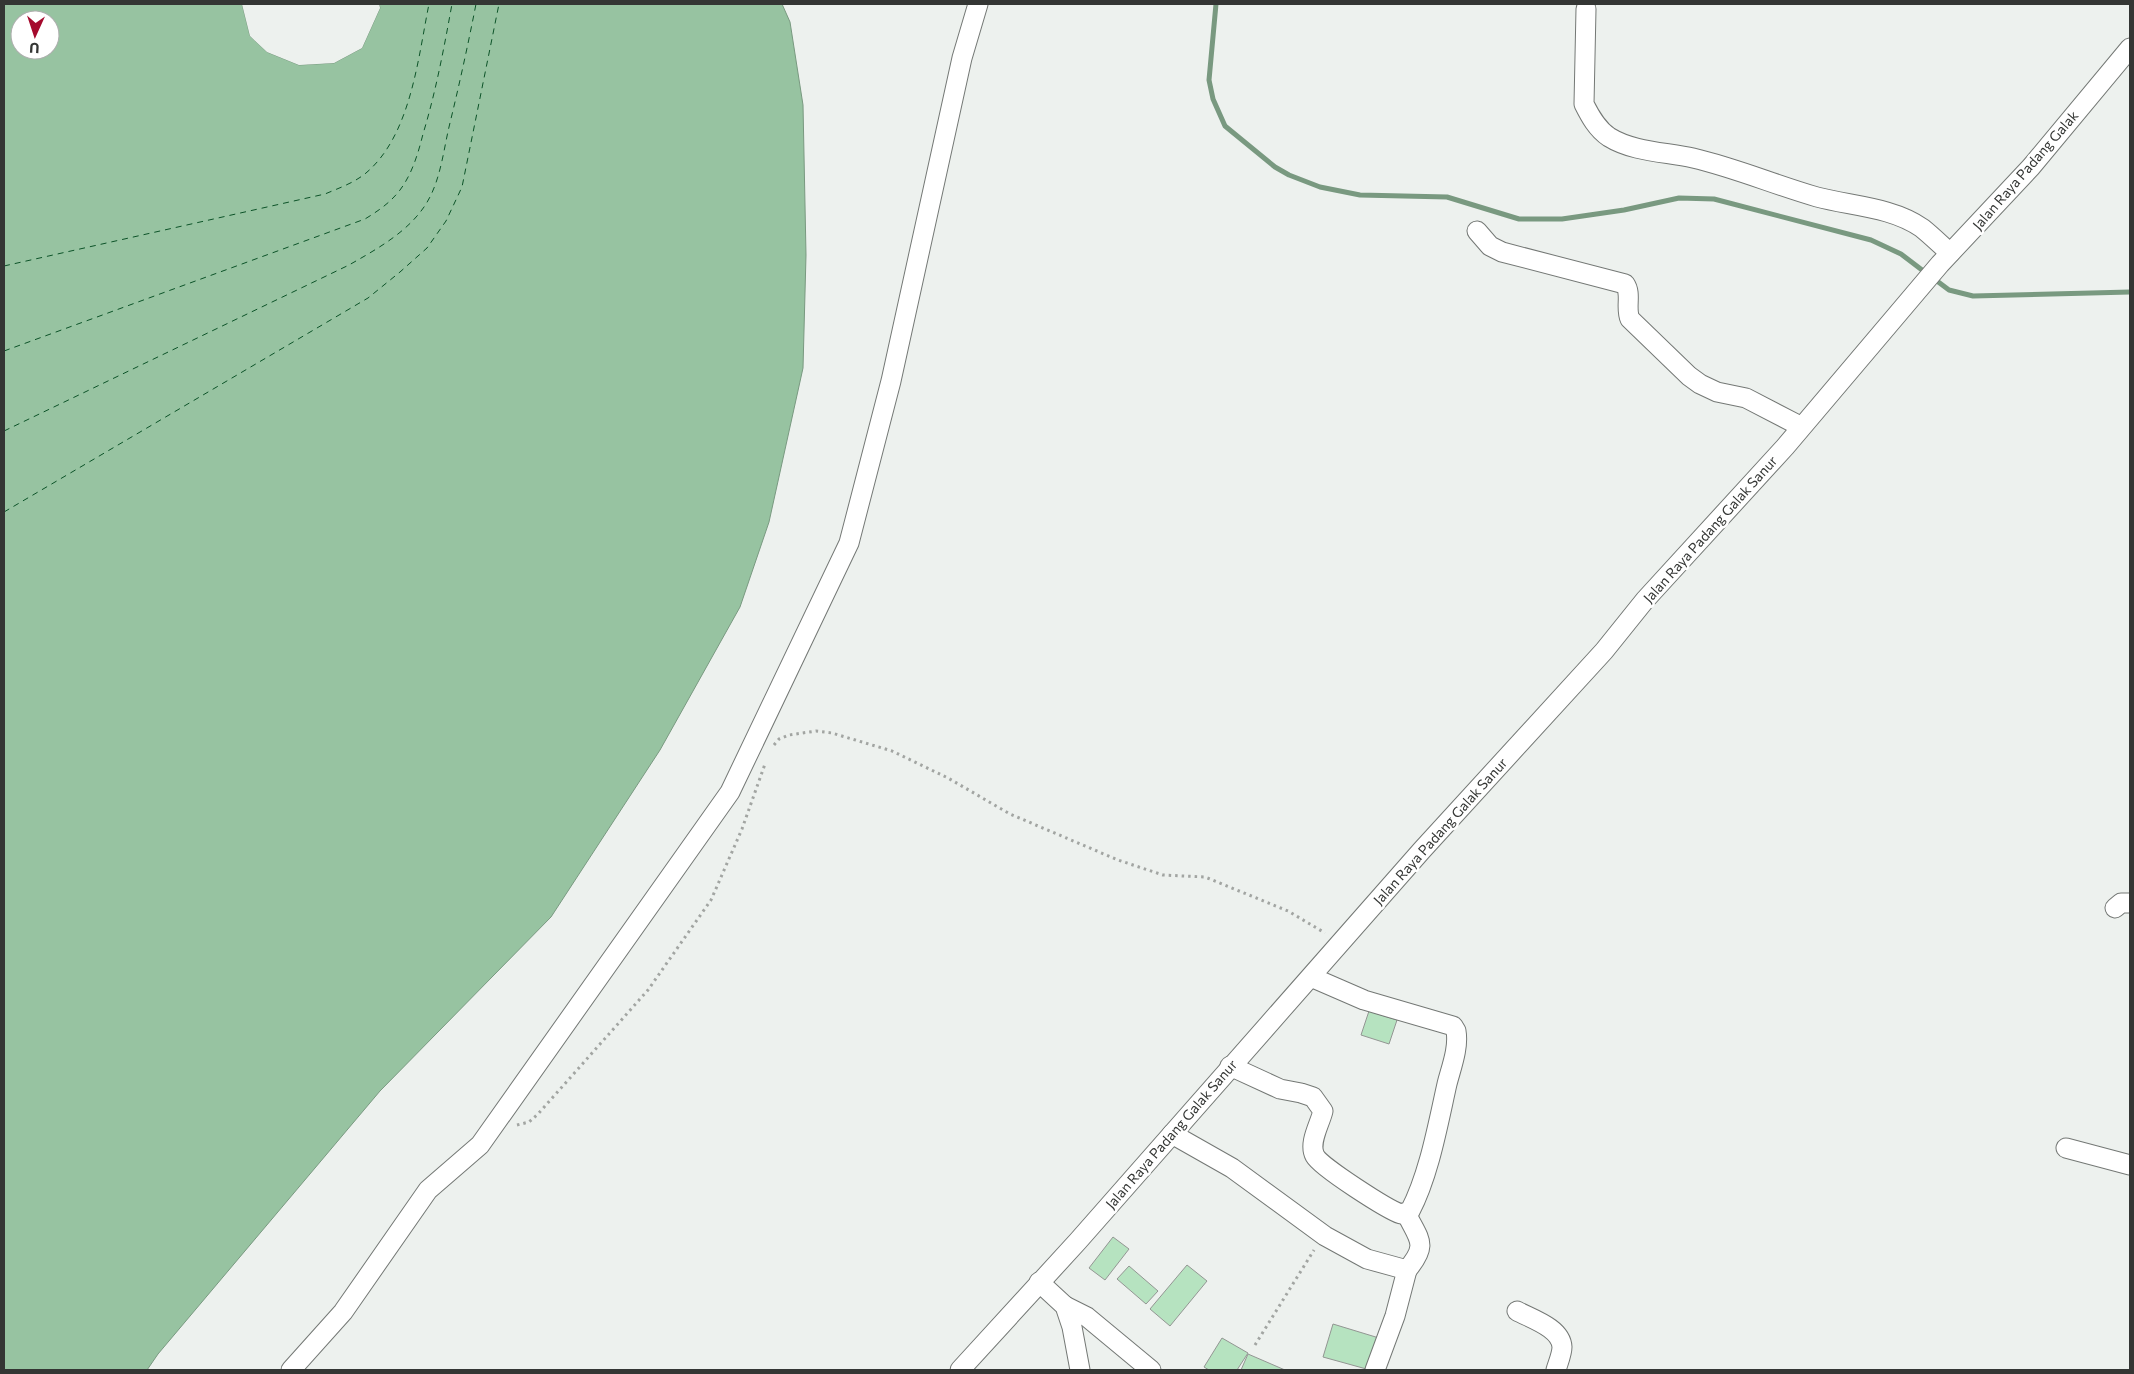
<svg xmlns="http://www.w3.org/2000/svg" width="2134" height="1374" viewBox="0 0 2134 1374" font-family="Commissioner,sans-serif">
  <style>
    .water { fill: #97c3a1; stroke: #799980; fill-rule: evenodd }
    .pier { fill: #edf1ee }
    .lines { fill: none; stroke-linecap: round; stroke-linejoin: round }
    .stream { stroke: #799980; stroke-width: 5 }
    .ferry { stroke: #0c5328; stroke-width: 1; stroke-dasharray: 6 5; stroke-linecap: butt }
    .building { fill: #b6e3c0; stroke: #939693 }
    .minor-casing { stroke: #747875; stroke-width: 21 }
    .path { stroke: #a2a5a2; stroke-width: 3; stroke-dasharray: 2.5 4; stroke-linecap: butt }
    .minor { stroke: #fff; stroke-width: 19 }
    .labels { text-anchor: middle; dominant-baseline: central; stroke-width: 5; stroke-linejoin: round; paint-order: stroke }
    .street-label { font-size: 14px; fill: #343634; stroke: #fff }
  </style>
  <rect width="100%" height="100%" fill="#edf1ee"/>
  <path class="water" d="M 4,4 L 242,4 L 250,36 L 267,52 L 299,65 L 334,63 L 362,48 L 380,8 L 379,4 L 782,4 L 790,22 L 803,105 L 806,255 L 803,368 L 769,522 L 740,607 L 660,750 L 551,917 L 380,1091 L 158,1354 L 147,1370 L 4,1370 ZM 20,20 L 50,20 L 50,50 L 20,50 Z"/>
  <polygon class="pier" points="242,4 245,4 252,34 269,50 300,62 334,61 361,46 377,7 377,4 379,4 380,8 362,48 334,63 299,65 267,52 250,36"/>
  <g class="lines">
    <g class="stream">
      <polyline points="1216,4 1209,80 1213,99 1225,126 1275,167 1289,175 1320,187 1360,195 1447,197 1519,219 1562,219 1624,210 1679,198 1714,199 1871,240 1901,254 1926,273"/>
      <polyline points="1933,278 1949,290 1973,296 2130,292"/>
    </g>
    <g class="ferry">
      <path d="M 4,266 L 325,194 C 339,188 354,183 366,173 C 411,135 418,58 429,4"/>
      <path d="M 4,351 L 365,219 C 378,211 390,203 400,190 C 412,174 418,154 423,134 C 436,91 444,48 452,4"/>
      <path d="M 4,431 L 349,265 C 377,249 406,233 424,207 C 440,184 443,153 449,127 C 459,86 468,45 476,4"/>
      <polyline points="4,512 368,298 400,272 427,248 446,221 462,187 499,4"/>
    </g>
  </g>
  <g class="building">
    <polygon points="1369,1011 1397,1020 1389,1044 1361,1035"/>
    <polygon points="1113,1237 1129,1249 1105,1280 1089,1268"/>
    <polygon points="1187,1265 1207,1281 1170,1326 1150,1309"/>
    <polygon points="1129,1266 1158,1291 1146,1304 1117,1279"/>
    <polygon points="1333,1324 1379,1338 1370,1370 1323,1357"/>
    <polygon points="1222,1338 1248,1353 1237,1370 1209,1370 1204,1367"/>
    <polygon points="1248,1354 1285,1370 1241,1370"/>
  </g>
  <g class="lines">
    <defs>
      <g id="minor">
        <path d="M 1586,9 L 1584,104 C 1590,116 1597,129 1609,137 C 1633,152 1666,152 1693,158 C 1736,168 1775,185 1817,197 C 1851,206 1892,207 1922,228 C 1932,236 1941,245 1950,253"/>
        <path d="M 1477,231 L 1490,246 L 1502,252 L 1625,284 C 1632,294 1625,308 1630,319 L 1689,376 L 1700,384 L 1717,392 L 1746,398 L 1800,426"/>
        <polyline points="2115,908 2121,903 2130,903"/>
        <path d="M 1230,1066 L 1280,1089 L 1301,1093 L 1313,1097 L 1323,1111 C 1320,1124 1308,1143 1315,1156 C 1321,1167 1388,1210 1401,1214 L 1410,1211 C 1429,1175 1438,1124 1447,1084 C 1451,1068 1459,1048 1456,1031 L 1453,1026 L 1364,1000 L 1311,977"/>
        <path d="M 1172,1134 L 1232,1168 L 1325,1236 L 1367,1259 L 1407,1270 C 1429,1244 1419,1240 1406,1213"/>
        <polyline points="2066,1148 2130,1165"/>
        <polyline points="1039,1282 1065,1306 1072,1327 1080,1370"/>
        <polyline points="1065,1306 1087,1317 1151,1370"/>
        <path d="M 1517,1311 C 1532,1319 1561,1328 1562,1347 C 1562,1354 1558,1363 1556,1370"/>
        <polyline points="291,1370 343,1312 428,1190 480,1145 730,792 849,543 891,381 962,58 978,4"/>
        <polyline points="960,1370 1078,1241 1422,850 1604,651 1645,600 1785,447 1940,264 2031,167 2130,48"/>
        <polyline points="1375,1370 1395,1316 1407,1270"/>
      </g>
    </defs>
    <use href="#minor" class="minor-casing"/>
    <g class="path">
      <polyline points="774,745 779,739 789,735 816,731 832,733 892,751 948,778 1010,814 1118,860 1163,875 1205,877 1288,911 1325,933"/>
      <polyline points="517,1125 529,1122 538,1114 648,990 711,900 742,829 765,764"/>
      <polyline points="1255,1345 1314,1250"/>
    </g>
    <use href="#minor" class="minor"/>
  </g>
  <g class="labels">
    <g class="street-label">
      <text transform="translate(2025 170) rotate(-49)">Jalan Raya Padang Galak</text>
      <text transform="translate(1710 529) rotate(-48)">Jalan Raya Padang Galak Sanur</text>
      <text transform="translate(1440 831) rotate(-48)">Jalan Raya Padang Galak Sanur</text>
      <text transform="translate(1171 1134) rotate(-49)">Jalan Raya Padang Galak Sanur</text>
    </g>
  </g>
  <rect width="2134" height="1374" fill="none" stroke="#343634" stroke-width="10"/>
  <g transform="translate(35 35) rotate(183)"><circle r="24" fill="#ffffff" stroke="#aeafae"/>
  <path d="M0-4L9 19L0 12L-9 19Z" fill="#a50a2d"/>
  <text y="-8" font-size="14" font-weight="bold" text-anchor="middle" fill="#343634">U</text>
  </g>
</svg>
